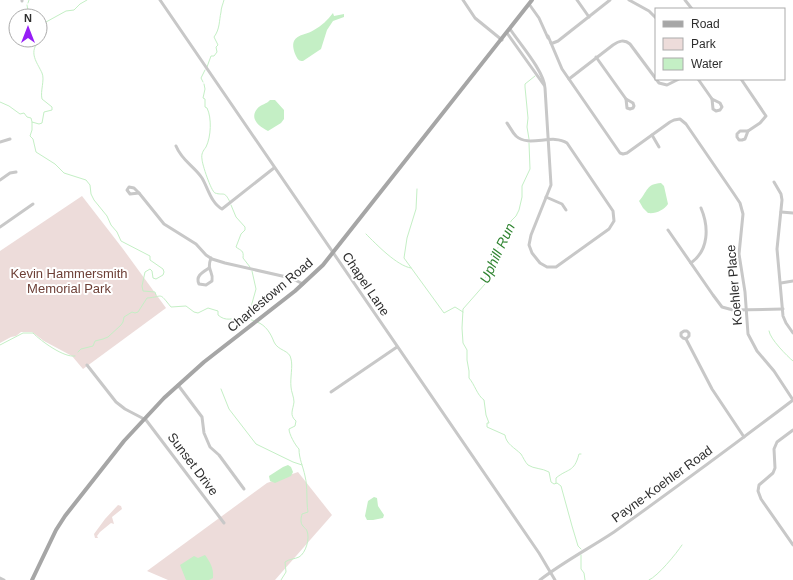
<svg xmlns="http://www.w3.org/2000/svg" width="793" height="580" viewBox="0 0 793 580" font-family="Helvetica,sans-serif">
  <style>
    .green { fill: #eddcda }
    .water { fill: #c4efc5 }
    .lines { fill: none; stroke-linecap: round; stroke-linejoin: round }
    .stream { stroke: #c4efc5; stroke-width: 1 }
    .minor { stroke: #c8c8c8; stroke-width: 3 }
    .major { stroke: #a6a6a6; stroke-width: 4 }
    .labels { text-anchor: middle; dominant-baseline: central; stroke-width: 4; stroke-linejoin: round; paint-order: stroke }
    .park-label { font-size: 13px; fill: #6e4037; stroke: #fff }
    .street-label { font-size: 13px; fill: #2e2e2e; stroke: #fff }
    .water-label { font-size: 14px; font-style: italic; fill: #2f8430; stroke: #fff }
  </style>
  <rect width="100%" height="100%" fill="#fff"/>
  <g class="green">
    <polygon points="82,196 123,249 166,308 83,369 72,356 44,341 32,332 21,332 16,336 11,337 0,343 0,251"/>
    <polygon points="298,472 332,515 275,580 168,580 147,571 267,483"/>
    <polygon points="118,505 121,506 122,509 112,517 114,524 111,523 100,532 97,536 98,538 95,538 94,534 105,519"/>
  </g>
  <g class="water">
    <path d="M 333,13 L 334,16 L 344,14 L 344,17 L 333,21 L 327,30 L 321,49 L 303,61 C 299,61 298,60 296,56 C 294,52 292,45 294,41 C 297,34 309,34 314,30 C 321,26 328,20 333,13 Z"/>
    <path d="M 270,100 L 275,100 L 284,110 L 284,119 L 281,123 L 268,131 C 260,127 249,119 257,109 C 261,104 267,104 270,100 Z"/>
    <path d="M 661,183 L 664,186 L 668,204 C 664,210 656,214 648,213 L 643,208 L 639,201 C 648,191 646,184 661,183 Z"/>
    <polygon points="288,465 291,467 293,472 291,476 275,483 270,481 269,476 283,467"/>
    <polygon points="374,497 377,498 378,506 384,515 383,518 373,520 367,520 365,516 368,501"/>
    <path d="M 205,555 C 210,562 214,568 213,578 L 209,580 L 186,580 L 180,565 L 194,556 L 198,558 Z"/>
  </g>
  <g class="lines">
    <g class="stream">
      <polyline points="28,3 29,0"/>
      <polyline points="27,5 29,16"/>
      <polyline points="40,19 46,22 66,11 74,10 80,4 87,0"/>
      <path d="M 34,40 L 36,45 C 30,55 38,64 42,73 C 45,80 40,91 42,99 L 52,107 L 52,110 L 44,112 L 42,123 L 39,124 L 32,122 L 32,130 L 30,136 L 33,139 L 36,152 L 55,164 L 64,173 L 86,180 L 90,185 L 91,194 L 94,200 L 107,216 L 111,225 L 117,232 L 121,241 L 150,256 L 150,260 L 163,269 L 164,272 L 163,275 L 156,279 L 153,278 L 152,271 L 150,269 L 145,272 L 142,286 L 143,291 L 155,292 L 156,295"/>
      <path d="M 207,67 L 211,56 L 214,56 L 217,52 L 216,47 L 218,45 L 214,37 C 220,29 219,21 221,12 C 221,8 223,4 224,0"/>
      <polyline points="203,82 201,78 205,70"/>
      <path d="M 204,84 L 205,89 L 203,98 L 205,99 L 205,107 L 207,108 C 212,118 211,137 206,147 C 203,151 201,154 202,159 C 202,164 211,191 215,193 C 224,196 224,190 230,202"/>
      <polyline points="0,102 9,106 20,114 24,113 27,117 31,118 32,122"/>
      <polyline points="529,139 527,127 528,118 525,87 525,84 535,76"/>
      <path d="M 529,143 L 530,169 L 522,186 L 522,197 L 519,210 L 516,216 L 511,221 L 506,240 L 500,243 L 485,278 L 485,284 L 463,309 L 462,328 L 463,343 L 467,350 L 467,360 L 469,371 L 469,378 C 475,385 477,395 484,400 L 486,415 L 489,423 L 487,423 L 487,427 L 505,435 C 506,444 515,448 521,454 C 523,457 525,462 528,465 C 534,469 542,468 549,472 L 551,482 L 554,484 L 557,483 L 561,486 L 572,526 L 578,546 L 581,549"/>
      <polyline points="417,189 416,209 407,238 404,258 444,313 455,307 463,312"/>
      <path d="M 231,205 L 236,217 L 245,227 L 245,230 L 241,234 L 236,247 C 241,251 244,250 243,258 L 250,267"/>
      <path d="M 366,234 C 376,244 397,266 411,268"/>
      <polyline points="249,319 249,314 256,289 252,271"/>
      <path d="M 257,322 C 266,325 271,334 274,342 C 278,351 290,350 291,359 C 293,366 290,378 291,387 C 291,391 294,397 294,402 C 293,410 289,415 296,421 L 295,426 L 289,429 C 289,434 295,445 299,449 C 299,459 303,466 305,476 C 308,488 306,500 308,512 L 302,514 C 301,518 300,523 303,526 C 305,529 306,528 307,531 C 310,538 306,553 299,557 C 295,559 289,559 285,562 L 286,572 L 281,580"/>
      <path d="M 769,331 C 770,339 787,356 793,361"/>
      <path d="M 0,345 L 23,333 L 33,333 C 41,341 64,358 75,356"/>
      <path d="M 78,352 L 81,349 L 93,346 L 95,341 L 103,339 L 108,337 L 121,325 L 123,322 L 124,317 L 132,312 L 135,313 L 138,312 L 147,298 C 164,297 158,291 171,307 L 186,306 L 194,312 L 198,313 L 208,308 L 218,311 L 218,315 C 226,322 232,318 241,318 C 245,317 250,319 254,321"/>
      <polyline points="221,389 229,409 256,444 293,462 302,465"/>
      <path d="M 556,483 L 556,478 C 568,468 574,473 579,454 L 581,454"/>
      <polyline points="581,555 581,569 584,573 585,580"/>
      <path d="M 649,580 C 658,576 676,554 682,545"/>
    </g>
    <g class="minor">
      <polyline points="22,0 22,1"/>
      <polyline points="160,0 539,553 555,580"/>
      <polyline points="463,0 475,18 502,40"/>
      <polyline points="577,0 589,17"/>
      <polyline points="629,0 649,11 656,18"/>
      <polyline points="685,0 692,9"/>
      <polyline points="529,4 539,18 548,38"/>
      <polyline points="507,33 544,85"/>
      <polyline points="548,36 562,69 620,153 623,154 627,153 670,122 674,120 680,119 686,124 734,194 740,203 743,214 739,254 745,292 748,334 757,351 774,371 793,400"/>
      <polyline points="551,43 553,43 558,41 610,0"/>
      <polyline points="596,57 626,99"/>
      <path d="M 569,79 L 613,45 C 619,41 624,39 630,44 L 659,83 L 667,85 L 679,79"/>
      <polyline points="698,79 712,99"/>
      <polyline points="741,79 766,116 760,123 748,131"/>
      <polygon points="626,99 633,103 634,106 633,108 630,109 627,108"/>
      <polygon points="712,99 720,103 722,107 720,110 716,111 713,109"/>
      <path d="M 507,123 C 510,127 512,132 516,136 C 529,148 552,133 567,143 L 613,211 L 614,221 L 609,229 L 556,267 L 547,267 L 540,263 L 532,253 L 529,245 L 531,235 L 551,185 L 545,88 C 544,71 520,44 510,29"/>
      <polygon points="740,131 748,131 745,139 742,140 739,140 737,137 737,134"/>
      <polyline points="652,135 659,147"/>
      <polyline points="0,142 10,139"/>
      <path d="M 176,146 C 182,161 194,166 202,178 C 208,188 211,203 222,209 L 274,168"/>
      <polyline points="0,180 10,173 16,172"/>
      <polyline points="774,182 781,194 782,200 777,249 783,316 786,323 793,333"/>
      <polygon points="129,187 134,188 139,193 130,194 127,190"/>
      <polyline points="139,193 164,224 196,244 206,255 212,259 225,263 291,278 303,284"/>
      <polyline points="546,197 562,204 566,210"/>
      <polyline points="781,212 793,213"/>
      <polyline points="0,227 33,204"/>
      <polyline points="668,230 713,295 722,307 733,310 783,309"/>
      <path d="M 691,263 C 709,250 709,227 701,208"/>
      <path d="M 209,268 C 203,272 195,276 199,284 L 206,285 L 212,281 C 214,271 206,271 211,258"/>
      <polyline points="781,283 793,281"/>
      <polyline points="686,339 689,336 689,333 687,331 684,331 681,333 681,336 683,338 686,339 712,389 744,437"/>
      <polyline points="87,365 116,402 125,409 146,420 224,523"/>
      <polyline points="178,385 202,417 204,433 210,447 219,455 244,489"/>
      <polyline points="331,392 397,347"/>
      <polyline points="793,430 777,442 774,449 775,468 773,473 759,485 758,491 761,499 793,545"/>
      <polyline points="0,578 4,580"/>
      <path d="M 540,580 C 563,562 590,548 614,532 C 674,489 734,445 793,400"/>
    </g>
    <polyline class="major" points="32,580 56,530 65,516 124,441 164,398 204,362 295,291 323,265 532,0"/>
  </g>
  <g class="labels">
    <g class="park-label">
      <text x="69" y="273">Kevin Hammersmith<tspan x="69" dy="15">Memorial Park</tspan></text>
    </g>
    <g class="street-label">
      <text transform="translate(366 284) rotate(56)">Chapel Lane</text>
      <text transform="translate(734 285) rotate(-95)">Koehler Place</text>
      <text transform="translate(270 295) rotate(-40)">Charlestown Road</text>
      <text transform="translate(193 464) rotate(53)">Sunset Drive</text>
      <text transform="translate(662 484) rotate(-36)">Payne-Koehler Road</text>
    </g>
    <g class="water-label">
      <text transform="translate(497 253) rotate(-65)">Uphill Run</text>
    </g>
  </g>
  <rect x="655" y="8" width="130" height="72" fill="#ffffff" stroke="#ababab"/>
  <rect x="663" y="21" width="20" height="6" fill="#a6a6a6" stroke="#ababab"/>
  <text x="691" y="28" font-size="12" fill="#2e2e2e">Road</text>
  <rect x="663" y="38" width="20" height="12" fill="#eddcda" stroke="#ababab"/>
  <text x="691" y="48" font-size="12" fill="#2e2e2e">Park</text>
  <rect x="663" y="58" width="20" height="12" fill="#c4efc5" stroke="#ababab"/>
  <text x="691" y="68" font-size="12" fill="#2e2e2e">Water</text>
  <g transform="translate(28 28)"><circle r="19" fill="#ffffff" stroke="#ababab"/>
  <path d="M0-3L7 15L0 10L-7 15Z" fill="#961ef6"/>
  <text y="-6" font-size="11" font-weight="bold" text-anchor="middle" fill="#2e2e2e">N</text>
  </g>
</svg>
